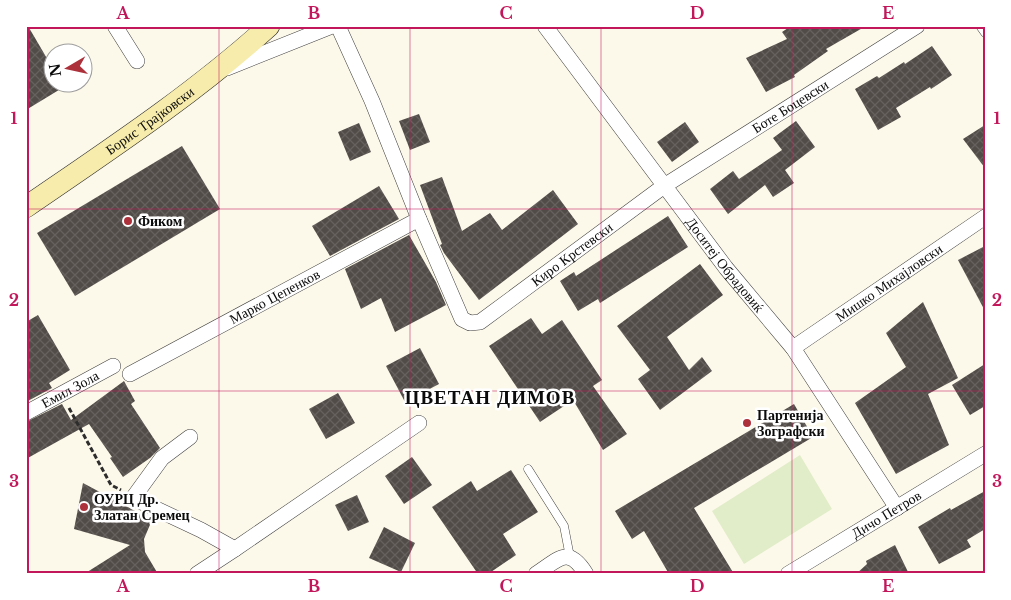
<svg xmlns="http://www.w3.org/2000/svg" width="1011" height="600" viewBox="0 0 1011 600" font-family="'Libre Baskerville',serif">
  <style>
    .pitch { fill: #e1ecc9 }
    .building { fill: url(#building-cross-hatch) }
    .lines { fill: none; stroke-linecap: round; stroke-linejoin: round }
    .lane-casing { stroke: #3e3e3e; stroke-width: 9 }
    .street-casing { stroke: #3e3e3e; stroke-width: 16 }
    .secondary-casing { stroke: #2d2d2d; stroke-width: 22 }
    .path { stroke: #2d2d2d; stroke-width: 3; stroke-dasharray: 5 2.5; stroke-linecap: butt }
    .lane { stroke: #fff; stroke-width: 8 }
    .street { stroke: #fff; stroke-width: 15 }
    .secondary { stroke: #f7ecab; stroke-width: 21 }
    .grid { fill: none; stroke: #c2185b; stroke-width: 1; stroke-opacity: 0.55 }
    .poi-dot { fill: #ac313b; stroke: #fff; stroke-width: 2 }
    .labels { text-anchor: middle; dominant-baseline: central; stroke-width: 5; stroke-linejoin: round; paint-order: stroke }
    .street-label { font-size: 14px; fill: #0b0b0b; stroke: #fff }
    .poi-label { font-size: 14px; font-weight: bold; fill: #0b0b0b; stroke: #fff; text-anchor: start }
    .district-label { font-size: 19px; font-weight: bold; letter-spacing: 1px; fill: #0b0b0b; stroke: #fff }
    .neatline { fill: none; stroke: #c2185b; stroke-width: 2 }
    .grid-label { font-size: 16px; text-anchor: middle; font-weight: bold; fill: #c2185b }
  </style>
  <defs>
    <pattern id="building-cross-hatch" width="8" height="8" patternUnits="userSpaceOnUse" patternTransform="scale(1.25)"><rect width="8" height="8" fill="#524c48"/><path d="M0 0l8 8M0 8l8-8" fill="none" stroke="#66615e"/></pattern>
  </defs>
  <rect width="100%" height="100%" fill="#fdf9ea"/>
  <polygon class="pitch" points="800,455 832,509 744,564 712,511"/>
  <g class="building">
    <polygon points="26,26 28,26 52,67 52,82 72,82 26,110"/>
    <polygon points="791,26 866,26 826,49 828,51 794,75 795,77 766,92 746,58 787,39 782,32"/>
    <polygon points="932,46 952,75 931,89 930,87 896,108 901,117 878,130 855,89 877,76 879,78 904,62 905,64"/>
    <polygon points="419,114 430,142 410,150 399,121"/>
    <polygon points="796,121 815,147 785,170 794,183 773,197 765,185 728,214 710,189 733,171 739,179 782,150 773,138"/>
    <polygon points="685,122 699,142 672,162 657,142"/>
    <polygon points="359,123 371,152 350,161 338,132"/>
    <polygon points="985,125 985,168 963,139"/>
    <polygon points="182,146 220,209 75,296 37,233"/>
    <polygon points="442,177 462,231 490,213 502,230 553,190 578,224 479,300 444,253 440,245 442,244 420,185"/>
    <polygon points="379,186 399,219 330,256 312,226"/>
    <polygon points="668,216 688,247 600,303 598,299 578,311 560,281 574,272 576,276"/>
    <polygon points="409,235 436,282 446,305 395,332 381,298 361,309 345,269"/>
    <polygon points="985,246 985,311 958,260"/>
    <polygon points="700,264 723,295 667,337 689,370 702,357 712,371 660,410 638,379 650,370 617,326"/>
    <polygon points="923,302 958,378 928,394 949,445 896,474 855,403 906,367 886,333"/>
    <polygon points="38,315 70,370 49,383 52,388 26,402 26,322"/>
    <polygon points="531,318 542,334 562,320 602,380 593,386 627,434 603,450 573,400 540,422 489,346"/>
    <polygon points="420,348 439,384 405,402 386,366"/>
    <polygon points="985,364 985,406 970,415 952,385"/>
    <polygon points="124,381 135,401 131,404 160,448 150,458 123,477 110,458 112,457 89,424 26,459 26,422 62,404 71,420"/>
    <polygon points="338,393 355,423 326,439 309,409"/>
    <polygon points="794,404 813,437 694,508 734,574 669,574 644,531 632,539 615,511"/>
    <polygon points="412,457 432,485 404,504 385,476"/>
    <polygon points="511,470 538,512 503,534 516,555 488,574 478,574 432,507 471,481 477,491"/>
    <polygon points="83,483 152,520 144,539 145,552 158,574 84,574 130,545 74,529"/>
    <polygon points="985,491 985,529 967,540 971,547 939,564 918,527 950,508 951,510"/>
    <polygon points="357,495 369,522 348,531 335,505"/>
    <polygon points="384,527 415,543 401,572 369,558"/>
    <polygon points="895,545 909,574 856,574 867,564 866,561"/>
  </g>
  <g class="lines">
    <defs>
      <g id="lane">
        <polyline points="980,26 985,33"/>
        <polyline points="528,469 564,526 570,557"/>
      </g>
      <g id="street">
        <polyline points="115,26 137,61"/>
        <path id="s1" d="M 545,26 L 726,268 L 793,348 L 897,508"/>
        <polyline points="227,68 332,26"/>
        <path id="s2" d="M 419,219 L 462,319 L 470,323 L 480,322 L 664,186 L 917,26"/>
        <path id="s3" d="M 793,348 L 985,217"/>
        <path id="s4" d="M 130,374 L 419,219 L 372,101 L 338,26"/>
        <path id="s5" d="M 26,413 L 113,366"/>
        <polyline points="190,437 162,458 133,498 201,530 235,549"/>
        <polyline points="197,574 235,549 419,423"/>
        <path d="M 536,574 C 559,559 568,545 586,574"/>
        <path id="s6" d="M 788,574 L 985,454"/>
      </g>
      <g id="secondary">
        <path id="s7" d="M 26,207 C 109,150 194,94 269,26"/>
      </g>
    </defs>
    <use href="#lane" class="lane-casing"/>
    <use href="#street" class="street-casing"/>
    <use href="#secondary" class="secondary-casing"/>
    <polyline class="path" points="69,408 111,485 121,490"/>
    <use href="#lane" class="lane"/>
    <use href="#street" class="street"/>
    <use href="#secondary" class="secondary"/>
  </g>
  <path class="grid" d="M 219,26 L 219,574M 410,26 L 410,574M 601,26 L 601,574M 792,26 L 792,574M 26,209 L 985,209M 26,391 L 985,391"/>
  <g class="poi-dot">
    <circle cx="128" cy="221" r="5"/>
    <circle cx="747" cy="423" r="5"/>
    <circle cx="84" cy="507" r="5"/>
  </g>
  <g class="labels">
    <g class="street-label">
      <text stroke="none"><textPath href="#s2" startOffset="506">Боте Боцевски</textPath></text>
      <text stroke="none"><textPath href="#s7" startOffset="151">Борис Трајковски</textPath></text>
      <text stroke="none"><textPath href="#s2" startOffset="242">Киро Крстевски</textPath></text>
      <text stroke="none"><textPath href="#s1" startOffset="299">Доситеј Обрадовиќ</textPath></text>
      <text stroke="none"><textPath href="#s3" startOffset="116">Мишко Михајловски</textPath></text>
      <text stroke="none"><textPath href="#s4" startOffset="164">Марко Цепенков</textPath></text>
      <text stroke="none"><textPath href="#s5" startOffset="50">Емил Зола</textPath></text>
      <text stroke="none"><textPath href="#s6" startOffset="115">Дичо Петров</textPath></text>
    </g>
    <g class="poi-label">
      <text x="138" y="221">Фиком</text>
      <text x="757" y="415">Партенија<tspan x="757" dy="16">Зографски</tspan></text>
      <text x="94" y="499">ОУРЦ Др.<tspan x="94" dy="16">Златан Сремец</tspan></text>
    </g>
    <g class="district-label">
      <text x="490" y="397">ЦВЕТАН ДИМОВ</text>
    </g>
  </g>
  <rect width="1011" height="600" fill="none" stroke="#ffffff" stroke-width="55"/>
  <g transform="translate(68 68) rotate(261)"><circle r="24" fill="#ffffff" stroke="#9d9d9d"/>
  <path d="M0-4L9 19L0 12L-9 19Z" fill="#ac313b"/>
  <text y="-8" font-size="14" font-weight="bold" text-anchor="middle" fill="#0b0b0b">N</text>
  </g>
  <rect x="28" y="28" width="956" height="544" class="neatline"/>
  <g class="grid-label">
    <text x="123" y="19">A</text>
    <text x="314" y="19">B</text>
    <text x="506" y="19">C</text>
    <text x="697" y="19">D</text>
    <text x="888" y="19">E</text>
    <text x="14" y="124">1</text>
    <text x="997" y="124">1</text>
    <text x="14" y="306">2</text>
    <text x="997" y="306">2</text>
    <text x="14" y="487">3</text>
    <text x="997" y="487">3</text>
    <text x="123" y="592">A</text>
    <text x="314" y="592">B</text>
    <text x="506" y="592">C</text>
    <text x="697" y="592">D</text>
    <text x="888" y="592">E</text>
  </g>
</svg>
